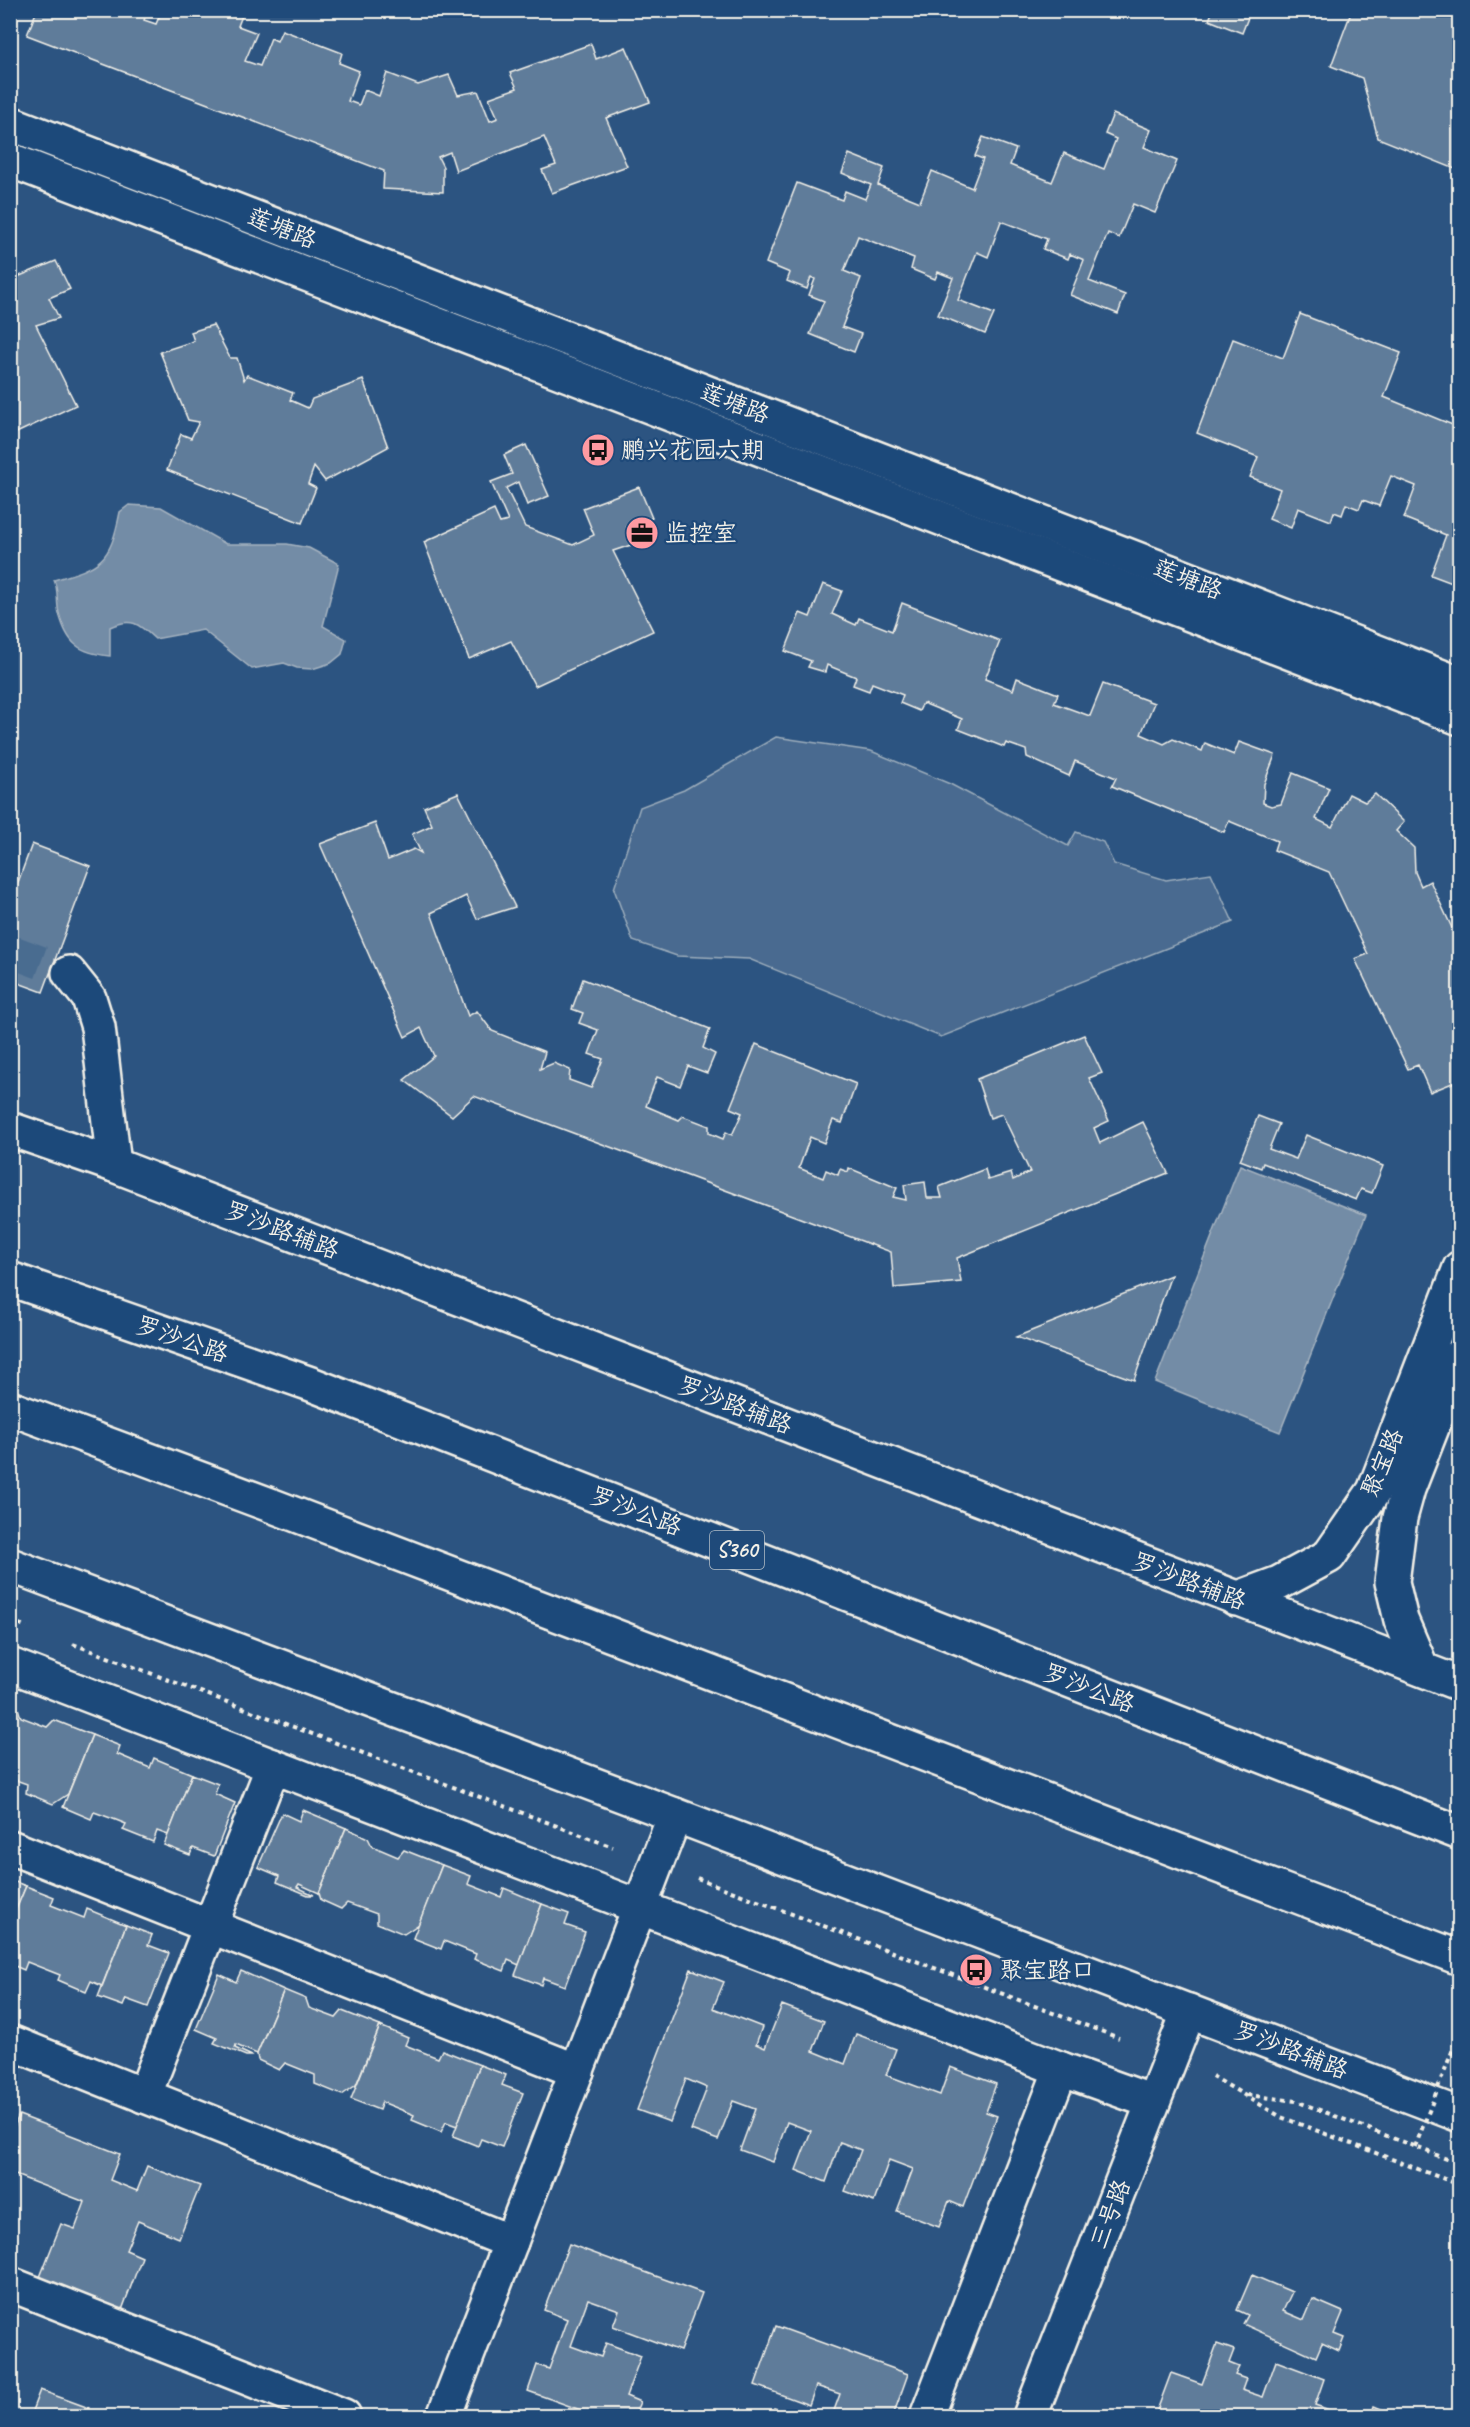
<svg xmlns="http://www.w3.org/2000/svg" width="1470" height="2427" viewBox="0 0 1470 2427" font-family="Caveat,'LXGW WenKai TC',sans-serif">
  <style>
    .green { fill: #496b90; stroke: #9eaebc; stroke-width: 1.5 }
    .water { fill: #738ca6; stroke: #a7b4c0; stroke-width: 1.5 }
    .building { fill: #5e7b9a; stroke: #f4f1e8; stroke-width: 1.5 }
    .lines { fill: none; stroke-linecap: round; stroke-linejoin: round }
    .minor-tunnel { stroke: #4a6c90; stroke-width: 33; stroke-dasharray: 33 16; stroke-linecap: butt }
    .minor-casing { stroke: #f4f1e8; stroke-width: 38 }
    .major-casing { stroke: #f4f1e8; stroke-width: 38 }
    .highway-casing { stroke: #f4f1e8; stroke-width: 38 }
    .path { stroke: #f4f1e8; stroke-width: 4; stroke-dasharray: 4.5 4.5; stroke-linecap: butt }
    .minor { stroke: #1f4a7a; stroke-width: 33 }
    .major { stroke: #1f4a7a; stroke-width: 33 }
    .highway { stroke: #1f4a7a; stroke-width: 33 }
    .path-bridge { stroke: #f4f1e8; stroke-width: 4; stroke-dasharray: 4.5 4.5; stroke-linecap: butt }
    .labels { text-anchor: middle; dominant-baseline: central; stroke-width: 4.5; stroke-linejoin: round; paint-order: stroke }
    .shield { fill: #1f4a7a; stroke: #b4bfc7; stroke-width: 1.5 }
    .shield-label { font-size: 22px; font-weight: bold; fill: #f4f1e8 }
    .street-label { font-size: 24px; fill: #f4f1e8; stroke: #1f4a7a }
    .poi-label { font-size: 24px; fill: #f4f1e8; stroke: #1f4a7a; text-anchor: start }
  </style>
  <rect width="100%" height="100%" fill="#2c5481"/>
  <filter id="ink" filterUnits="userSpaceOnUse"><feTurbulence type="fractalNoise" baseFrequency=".0167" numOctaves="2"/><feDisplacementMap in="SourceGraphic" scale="12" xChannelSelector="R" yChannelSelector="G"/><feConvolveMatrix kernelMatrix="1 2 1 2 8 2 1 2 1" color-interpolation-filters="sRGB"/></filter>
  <g filter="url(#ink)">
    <polygon class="green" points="776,737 871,751 950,784 1068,846 1076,832 1103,842 1114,864 1166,880 1211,873 1233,922 941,1037 749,959 677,956 633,941 614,889 640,807 684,790"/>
    <g class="water">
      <path d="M 129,505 L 161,507 L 226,544 L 287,544 L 309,548 L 339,564 L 323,626 L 346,639 L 342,654 L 331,663 L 312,669 L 297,668 L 284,663 L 252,669 L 203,630 L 155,639 C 139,624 132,617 110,627 L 110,656 C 79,653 67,644 59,613 C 56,602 59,591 54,580 C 101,566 110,563 120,512 Z"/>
      <polygon points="1240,1165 1366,1215 1280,1432 1155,1382"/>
    </g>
    <g class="building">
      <polygon points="37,10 148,10 144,20 156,24 162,10 237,10 243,13 238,26 257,33 245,61 260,66 271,38 277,41 282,30 342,53 339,63 359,71 348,101 359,105 365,90 379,96 387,73 418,85 449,75 458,95 478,91 490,121 498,118 489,98 517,88 510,73 591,44 596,59 626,47 650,102 606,118 627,166 552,193 542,170 556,165 544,137 456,171 450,152 438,157 443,167 443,192 383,189 384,171 27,35"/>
      <polygon points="1213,10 1251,10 1242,33 1209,20"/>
      <polygon points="1352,10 1460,10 1460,171 1378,138 1362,78 1331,66"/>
      <polygon points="1113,114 1151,130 1144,147 1177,161 1155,213 1133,204 1119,238 1108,233 1089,281 1125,295 1118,314 1070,295 1084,260 1070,254 1068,259 1043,249 1047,239 1001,221 988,257 977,252 958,300 994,314 985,334 938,315 953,278 938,272 935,279 911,269 914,258 858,236 844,271 861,278 842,327 861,334 854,352 810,334 824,301 809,295 815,279 811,277 807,289 787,281 790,273 766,263 797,183 842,200 845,191 865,199 871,185 842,173 849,154 884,168 878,185 920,202 932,171 972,188 983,159 975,156 983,137 1016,149 1010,165 1052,182 1064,153 1104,169 1116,139 1105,134"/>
      <polygon points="56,261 70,289 49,298 59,318 36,325 76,405 10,436 10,280"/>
      <polygon points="1300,314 1401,353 1384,397 1460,428 1460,586 1431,575 1446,535 1404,518 1416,486 1391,476 1379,506 1363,500 1359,509 1346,504 1342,515 1334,512 1331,521 1298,508 1291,528 1269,519 1280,489 1250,477 1258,457 1197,433 1233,339 1283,358"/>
      <polygon points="213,325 230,358 237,358 244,380 247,375 293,393 290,400 308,408 312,399 363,380 388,447 325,481 314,467 308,484 316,488 302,523 167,470 181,434 191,438 199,422 188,420 160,352 194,341 191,332"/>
      <polygon points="526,445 549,496 527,505 518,482 506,488 525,527 573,545 594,535 583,508 639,487 652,518 627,527 637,543 613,551 653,631 535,686 511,641 469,659 424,542 494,510 500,523 508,521 491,482 512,474 504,455"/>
      <polygon points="823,584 842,591 832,614 856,625 859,618 892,631 902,603 1000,641 985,679 1013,690 1017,678 1058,694 1054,703 1090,716 1103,684 1154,703 1141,734 1164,744 1173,739 1202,751 1205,743 1234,755 1239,742 1275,755 1264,784 1263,803 1271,806 1281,804 1293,773 1329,788 1316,819 1332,827 1349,794 1365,802 1375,794 1404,822 1396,831 1414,848 1415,872 1421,886 1430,881 1460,945 1460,1080 1430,1092 1418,1065 1408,1069 1355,959 1368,954 1329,872 1274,850 1277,841 1229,821 1224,832 1112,786 1116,778 1075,761 1069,776 1027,757 1026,750 1006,743 1004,747 958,729 962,719 923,703 919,711 900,703 903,695 872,683 869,691 853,685 856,677 827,665 825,672 808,667 811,661 785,651 800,613 810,617"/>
      <polygon points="458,793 515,907 477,919 466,896 431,913 468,1016 477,1011 492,1031 545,1052 540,1069 554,1063 570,1070 569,1080 591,1088 603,1059 589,1054 598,1030 579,1023 583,1013 572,1009 583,979 710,1029 703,1048 715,1054 707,1073 688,1066 680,1086 657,1077 646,1106 679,1120 683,1116 709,1126 709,1133 723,1139 726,1132 732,1135 742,1113 730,1108 756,1044 856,1084 842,1123 833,1120 824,1143 810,1137 799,1168 823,1178 826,1170 838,1175 840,1169 848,1172 849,1168 897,1188 893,1197 906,1200 904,1185 925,1182 927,1198 942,1198 939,1187 985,1169 988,1180 1011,1173 1013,1180 1030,1172 1002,1114 990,1118 977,1079 1084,1035 1102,1073 1089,1078 1109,1121 1094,1128 1100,1143 1143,1122 1168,1173 957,1258 961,1282 894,1288 891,1252 474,1096 452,1116 404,1080 434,1056 421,1028 405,1037 320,844 375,823 388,860 414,849 421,853 412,834 432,825 424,807"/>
      <polygon points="32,844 90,866 43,992 10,980 10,904"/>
      <polygon points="1258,1116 1279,1124 1269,1149 1296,1159 1306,1135 1383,1166 1372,1193 1361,1189 1356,1200 1263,1163 1261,1168 1240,1160"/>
      <polygon points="1171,1275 1134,1380 1016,1337"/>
      <polygon points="10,1705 18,1709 21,1717 47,1727 54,1720 92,1735 68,1794 53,1804 26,1793 27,1784 10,1778"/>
      <polygon points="92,1735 120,1746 117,1754 150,1768 154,1758 192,1774 168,1835 157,1831 153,1842 123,1830 126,1824 116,1820 94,1812 91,1819 63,1807"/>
      <polygon points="192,1774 218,1784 215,1794 235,1803 214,1856 193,1848 190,1855 164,1845"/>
      <polygon points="303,1810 346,1828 319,1893 299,1884 297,1887 314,1895 308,1895 277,1882 279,1876 258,1867 282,1813 299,1821"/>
      <polygon points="346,1828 368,1838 372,1846 398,1857 404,1850 442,1865 419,1924 404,1934 377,1923 377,1914 347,1903 341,1909 321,1900 319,1893"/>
      <polygon points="442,1865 471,1876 468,1884 501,1897 504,1888 542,1904 519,1965 508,1960 504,1971 474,1959 476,1954 444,1941 441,1949 413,1938"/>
      <polygon points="10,1880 26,1886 10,1924"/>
      <polygon points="26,1886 54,1897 51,1905 84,1918 87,1909 126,1925 102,1986 91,1981 86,1992 58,1980 60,1975 27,1962 24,1970 10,1964 10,1924"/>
      <polygon points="542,1904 569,1914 565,1925 585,1932 565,1986 543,1978 541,1985 515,1975"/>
      <polygon points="126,1925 152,1935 148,1945 169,1953 148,2007 126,1999 123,2006 98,1997"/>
      <polygon points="691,1969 724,1982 713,2008 762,2027 756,2044 765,2048 782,2005 824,2021 813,2051 845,2064 856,2034 896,2049 886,2075 940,2095 950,2067 996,2084 986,2112 997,2116 963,2207 949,2201 939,2227 897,2211 913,2169 889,2160 874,2202 845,2191 861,2150 840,2142 826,2182 796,2170 811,2131 787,2122 773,2162 740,2150 755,2109 733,2101 718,2140 691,2130 707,2088 686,2079 670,2122 637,2110"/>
      <polygon points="241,1971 284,1990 257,2054 236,2045 235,2048 252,2056 246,2056 214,2043 217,2038 196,2029 219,1974 236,1982"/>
      <polygon points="284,1990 306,1999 309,2008 336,2018 342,2011 380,2026 356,2085 342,2095 315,2084 315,2075 285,2063 279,2070 258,2060 257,2054"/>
      <polygon points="380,2026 408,2038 405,2045 438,2058 442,2050 480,2065 457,2126 446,2122 441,2132 412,2120 414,2115 382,2102 379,2110 351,2099"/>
      <polygon points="480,2065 506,2075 502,2085 523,2093 502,2147 481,2139 478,2146 453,2136"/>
      <polygon points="19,2115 120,2154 110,2180 137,2191 147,2166 200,2186 179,2238 138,2221 126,2250 142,2257 122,2310 40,2277 61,2224 75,2229 85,2202 10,2173 10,2137"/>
      <polygon points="569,2244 702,2293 680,2351 613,2326 619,2310 588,2299 571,2346 601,2357 606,2343 641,2356 626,2396 640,2402 634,2416 597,2416 528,2391 537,2365 549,2369 567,2319 544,2310"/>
      <polygon points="1252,2275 1292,2292 1283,2311 1304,2320 1313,2299 1343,2312 1334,2334 1344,2338 1339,2351 1322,2343 1316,2357 1243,2324 1248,2315 1237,2310"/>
      <polygon points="776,2326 908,2374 893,2416 832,2416 840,2394 816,2386 809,2405 755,2385"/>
      <polygon points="1217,2344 1234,2350 1229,2363 1239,2367 1235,2375 1246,2379 1242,2390 1263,2397 1276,2361 1324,2379 1315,2405 1347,2416 1155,2416 1171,2373 1202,2384"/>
      <polygon points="40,2390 89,2408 86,2416 30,2416"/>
      <polygon points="1374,2406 1388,2412 1386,2416 1371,2416"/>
      <polygon points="774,2408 795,2416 771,2416"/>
      <polygon points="10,2410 29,2416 10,2416"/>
    </g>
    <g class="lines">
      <polyline class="minor-tunnel" points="10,951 69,973"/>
      <defs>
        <g id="minor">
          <polyline points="10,123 1460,684"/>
          <polyline points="10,160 1460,718"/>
          <polyline points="69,973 89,998 98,1027 114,1165"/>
          <polyline points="1236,1599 1279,1583 1329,1556 1374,1491 1460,1268"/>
          <polyline points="10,1665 1061,2069 1153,2102"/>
          <polyline points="1422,1669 1401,1620 1392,1582 1400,1518 1408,1489 1460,1356"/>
          <polyline points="10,1847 577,2071"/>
          <polyline points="10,2042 511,2242"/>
          <polyline points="144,2096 273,1766"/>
          <polyline points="10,2284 344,2416"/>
          <polyline points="444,2416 675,1815"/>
          <polyline points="927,2416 1061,2069"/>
          <polyline points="1030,2416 1189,2011"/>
        </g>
        <g id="major">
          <polyline points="10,1129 114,1165 1460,1684"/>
          <polyline points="10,1565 675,1815 1460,2115"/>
        </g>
        <g id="highway">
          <polyline points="10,1279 311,1384 1460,1833"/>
          <polyline points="10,1408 273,1506 1460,1958"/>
        </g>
      </defs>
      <use href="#minor" class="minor-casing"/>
      <use href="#major" class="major-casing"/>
      <use href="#highway" class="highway-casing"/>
      <g class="path">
        <polyline points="10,1621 27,1627"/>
        <polyline points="73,1644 613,1847"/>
        <polyline points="697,1878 1119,2038"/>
        <polyline points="1212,2076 1281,2117 1460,2185"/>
        <polyline points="1247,2095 1296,2101 1460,2164"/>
      </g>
      <use href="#minor" class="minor"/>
      <use href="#major" class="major"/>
      <use href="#highway" class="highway"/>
      <polyline class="path-bridge" points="1415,2147 1460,2031"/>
    </g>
  </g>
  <defs>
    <symbol id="bus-disc" viewBox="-11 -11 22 22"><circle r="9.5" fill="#ff9aa2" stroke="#1f4a7a"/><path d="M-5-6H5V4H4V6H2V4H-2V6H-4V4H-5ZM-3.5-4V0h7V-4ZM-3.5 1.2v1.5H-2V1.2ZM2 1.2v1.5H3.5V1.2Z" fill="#111"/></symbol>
    <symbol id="office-disc" viewBox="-11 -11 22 22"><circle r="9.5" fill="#ff9aa2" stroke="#1f4a7a"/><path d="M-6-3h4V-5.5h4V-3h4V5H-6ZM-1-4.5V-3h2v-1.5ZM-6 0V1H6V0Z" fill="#111"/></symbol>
  </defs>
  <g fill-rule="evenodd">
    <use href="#bus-disc" x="579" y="431" width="38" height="38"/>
    <use href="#office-disc" x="623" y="514" width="38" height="38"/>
    <use href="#bus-disc" x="957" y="1951" width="38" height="38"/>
  </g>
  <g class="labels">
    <rect class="shield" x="710" y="1531" width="54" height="38" rx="4.5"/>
    <g class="shield-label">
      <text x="737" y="1550">S360</text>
    </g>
    <g class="street-label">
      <text transform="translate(282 228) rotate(21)">莲塘路</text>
      <text transform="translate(735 403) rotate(21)">莲塘路</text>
      <text transform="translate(1188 579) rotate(21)">莲塘路</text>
      <text transform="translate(282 1230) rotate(21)">罗沙路辅路</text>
      <text transform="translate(182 1339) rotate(19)">罗沙公路</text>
      <text transform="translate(735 1405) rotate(21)">罗沙路辅路</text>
      <text transform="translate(1382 1463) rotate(-67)">聚宝路</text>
      <text transform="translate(636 1511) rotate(21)">罗沙公路</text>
      <text transform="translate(1189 1581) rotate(21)">罗沙路辅路</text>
      <text transform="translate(1089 1688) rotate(21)">罗沙公路</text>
      <text transform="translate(1291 2050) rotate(21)">罗沙路辅路</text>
      <text transform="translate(1110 2214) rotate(-69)">三号路</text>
    </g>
    <g class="poi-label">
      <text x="621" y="450">鹏兴花园六期</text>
      <text x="665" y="533">监控室</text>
      <text x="999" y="1970">聚宝路口</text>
    </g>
  </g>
  <rect width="1470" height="2427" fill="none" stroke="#1f4a7a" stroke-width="36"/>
  <rect x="18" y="18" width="1434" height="2391" fill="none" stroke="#f4f1e8" stroke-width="2" filter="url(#ink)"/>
</svg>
